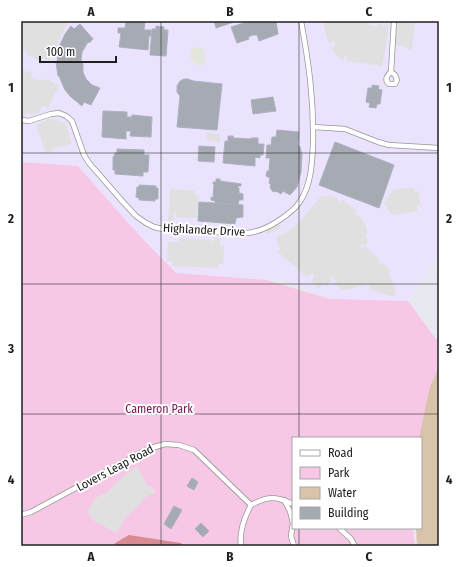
<svg xmlns="http://www.w3.org/2000/svg" width="460" height="567" viewBox="0 0 460 567" font-family="'Fira Sans Condensed',sans-serif">
  <style>
    .education { fill: #ebe3fd }
    .park { fill: #f6c8e6 }
    .pitch { fill: #d98b94 }
    .parking { fill: #e0e0e0 }
    .plaza { fill: #e3e6dc }
    .water { fill: #dac3ab }
    .building { fill: #a6aab2; stroke: #abb1c1 }
    .lines { fill: none; stroke-linecap: round; stroke-linejoin: round }
    .street-casing { stroke: #979797; stroke-width: 6 }
    .street { stroke: #fff; stroke-width: 4.5 }
    .grid { fill: none; stroke: #202020; stroke-width: 1; stroke-opacity: 0.55 }
    .labels { text-anchor: middle; dominant-baseline: central; stroke-width: 4; stroke-linejoin: round; paint-order: stroke }
    .street-label { font-size: 12px; fill: #202020; stroke: #fff }
    .park-label { font-size: 12px; fill: #791454; stroke: #fff }
    .neatline { fill: none; stroke: #202020; stroke-width: 1.5 }
    .grid-label { font-size: 13px; text-anchor: middle; font-weight: bold; fill: #202020 }
  </style>
  <rect width="100%" height="100%" fill="#e7e8f0"/>
  <polygon class="education" points="21,21 439,21 439,254 408,301 337,301 282,279 234,280 171,272 155,250 127,223 21,163"/>
  <polygon class="park" points="21,162 78,166 139,235 176,273 266,280 330,299 408,301 439,343 439,375 421,438 293,438 293,528 413,528 415,546 21,546"/>
  <polygon class="pitch" points="129,535 181,543 183,546 114,546 115,543"/>
  <g class="parking">
    <polygon points="21,21 68,21 49,61 43,58 41,61 33,58 34,54 31,57 26,54 27,51 26,50 23,53 21,51"/>
    <polygon points="323,21 379,21 372,24 371,22 369,22 368,25 376,27 378,24 388,25 388,35 382,66 346,61 347,57 346,56 343,60 340,59 331,48 335,46 335,42 333,41 329,43 327,39"/>
    <polygon points="397,21 415,21 412,51 403,46 395,45"/>
    <polygon points="21,68 25,70 24,73 27,71 32,73 31,77 39,81 49,79 51,82 59,86 48,108 43,106 38,113 32,115 26,113 24,116 21,115"/>
    <polygon points="48,119 53,119 60,121 61,122 65,122 72,144 55,148 51,152 46,153 36,125"/>
    <polygon points="207,133 220,134 220,142 206,140"/>
    <polygon points="414,187 415,192 418,191 421,206 417,206 417,211 396,215 391,214 384,203 393,190"/>
    <polygon points="170,189 195,191 195,195 199,195 197,218 176,217 176,214 174,212 173,223 168,222"/>
    <polygon points="328,194 339,200 340,203 342,199 357,211 355,214 361,218 366,226 367,231 366,237 369,240 364,246 362,244 360,246 363,249 365,246 380,260 378,263 379,265 382,262 391,271 389,274 396,290 394,297 371,290 366,280 367,285 345,290 341,289 334,283 336,280 331,276 330,278 332,280 327,286 323,284 319,288 311,282 314,277 313,274 310,274 307,277 278,252 280,249 276,238 291,229 302,219 322,195 325,197"/>
    <polygon points="278,224 281,228 268,234 266,230"/>
    <polygon points="179,238 212,240 213,244 214,238 220,239 220,245 224,246 223,264 219,264 218,268 172,266 172,261 167,261 168,242 178,242"/>
    <polygon points="137,466 147,485 153,488 155,492 146,497 124,520 117,533 94,521 87,511 97,497 108,492 120,479"/>
  </g>
  <polygon class="plaza" points="196,47 202,48 205,53 205,63 202,65 198,66 190,58 190,51"/>
  <polygon class="water" points="439,367 439,546 417,546 416,528 421,528 421,438 419,438 430,387"/>
  <g class="building">
    <polygon points="126,21 145,21 144,30 151,30 151,36 149,36 148,50 119,47 121,33 118,33 118,28 125,28"/>
    <polygon points="214,21 237,21 216,28"/>
    <polygon points="246,21 276,21 278,34 259,41 257,35 253,35 248,37 249,39 237,43 231,27 247,22"/>
    <polygon points="80,24 93,39 89,43 88,42 82,52 81,61 83,64 83,72 86,79 92,85 100,88 91,105 84,102 82,106 71,97 65,90 59,76 58,76 56,62 57,62 59,47 65,34 71,26 74,29"/>
    <polygon points="156,26 164,27 164,30 168,30 166,56 150,55 152,29 156,29"/>
    <polygon points="184,79 188,79 193,81 222,84 217,130 177,127 180,96 177,92 177,86 180,81"/>
    <polygon points="372,85 379,86 378,89 382,90 380,104 377,104 376,108 369,107 370,103 366,102 368,88 372,88"/>
    <polygon points="273,97 276,111 253,114 251,100"/>
    <polygon points="103,111 127,112 127,117 131,117 131,121 132,115 152,117 151,137 130,136 131,131 126,131 126,139 102,137"/>
    <polygon points="277,130 299,132 298,145 300,147 302,155 301,172 297,187 290,195 283,191 281,194 278,192 272,191 270,187 271,184 269,183 270,178 266,176 267,171 269,171 270,158 266,158 267,145 271,145 272,137 276,137"/>
    <polygon points="228,136 233,136 233,138 251,139 251,138 258,138 258,144 264,144 263,155 260,155 260,158 255,157 255,166 223,163 225,141 228,141"/>
    <polygon points="335,142 394,165 379,208 319,185"/>
    <polygon points="199,146 215,147 214,162 198,161"/>
    <polygon points="117,149 144,150 144,155 149,155 148,172 143,172 143,176 115,174 115,170 113,170 113,158 115,153 117,153"/>
    <polygon points="216,179 220,179 220,181 241,184 241,186 238,186 238,188 239,188 239,193 243,194 243,200 239,200 238,205 215,203 215,201 211,200 211,197 213,198 214,184 213,184 213,182 216,182"/>
    <polygon points="139,185 156,186 156,188 158,188 158,199 155,199 155,201 139,200 139,198 136,197 137,187 139,187"/>
    <polygon points="199,202 243,205 243,217 236,218 235,224 198,221"/>
    <polygon points="192,478 198,482 194,490 187,486"/>
    <polygon points="174,506 182,510 171,529 164,524"/>
    <polygon points="201,523 209,531 203,537 195,529"/>
  </g>
  <g class="lines">
    <defs>
      <g id="street">
        <path d="M 391,72 L 395,75 L 397,80 L 395,84 L 389,84 C 384,80 387,75 391,72 L 394,21"/>
        <path d="M 21,120 L 29,121 L 51,114 L 59,113 L 66,116 L 72,121 L 84,155 L 89,163 L 123,202 L 136,216 L 146,223 L 154,227 L 167,230 L 179,231 L 247,233 C 260,232 271,226 281,219 C 287,215 294,210 299,203 C 311,186 312,165 313,145 C 314,101 309,64 301,21"/>
        <polyline points="313,127 345,129 378,142 389,145 439,148"/>
        <polyline points="284,500 290,511 293,523 291,536 294,546"/>
        <path d="M 251,505 C 268,496 275,496 293,504"/>
        <polyline points="21,515 31,512 148,449 165,444 179,445 194,450 251,505"/>
        <polyline points="339,528 351,539 355,546"/>
        <path d="M 241,546 C 239,531 244,518 251,505"/>
      </g>
    </defs>
    <use href="#street" class="street-casing"/>
    <use href="#street" class="street"/>
  </g>
  <path class="grid" d="M 161,21 L 161,546M 299,21 L 299,438M 21,153 L 439,153M 21,284 L 439,284M 21,414 L 439,414M 299,528 L 299,546"/>
  <g class="labels">
    <g class="street-label">
      <text transform="translate(204 230) rotate(3)">Highlander Drive</text>
      <text transform="translate(115 468) rotate(-28)">Lovers Leap Road</text>
    </g>
    <g class="park-label">
      <text x="159" y="409">Cameron Park</text>
    </g>
  </g>
  <rect width="460" height="567" fill="none" stroke="#ffffff" stroke-width="44"/>
  <rect x="292" y="437" width="130" height="92" fill="#ffffff" stroke="#a6a6a6"/>
  <rect x="300" y="450" width="20" height="6" fill="#ffffff" stroke="#a6a6a6"/>
  <text x="328" y="457" font-size="12" fill="#202020">Road</text>
  <rect x="300" y="467" width="20" height="12" fill="#f6c8e6" stroke="#a6a6a6"/>
  <text x="328" y="477" font-size="12" fill="#202020">Park</text>
  <rect x="300" y="487" width="20" height="12" fill="#dac3ab" stroke="#a6a6a6"/>
  <text x="328" y="497" font-size="12" fill="#202020">Water</text>
  <rect x="300" y="507" width="20" height="12" fill="#a6aab2" stroke="#a6a6a6"/>
  <text x="328" y="517" font-size="12" fill="#202020">Building</text>
  <path d="M40 56v6h76v-6" fill="none" stroke="#202020" stroke-width="2"/>
  <text x="46" y="56" font-size="12" fill="#202020" stroke="#ffffff" stroke-width="3" paint-order="stroke">100 m</text>
  <rect x="22" y="22" width="416" height="523" class="neatline"/>
  <g class="grid-label">
    <text x="91" y="16">A</text>
    <text x="230" y="16">B</text>
    <text x="369" y="16">C</text>
    <text x="11" y="92">1</text>
    <text x="449" y="92">1</text>
    <text x="11" y="223">2</text>
    <text x="449" y="223">2</text>
    <text x="11" y="353">3</text>
    <text x="449" y="353">3</text>
    <text x="11" y="484">4</text>
    <text x="449" y="484">4</text>
    <text x="91" y="561">A</text>
    <text x="230" y="561">B</text>
    <text x="369" y="561">C</text>
  </g>
</svg>
